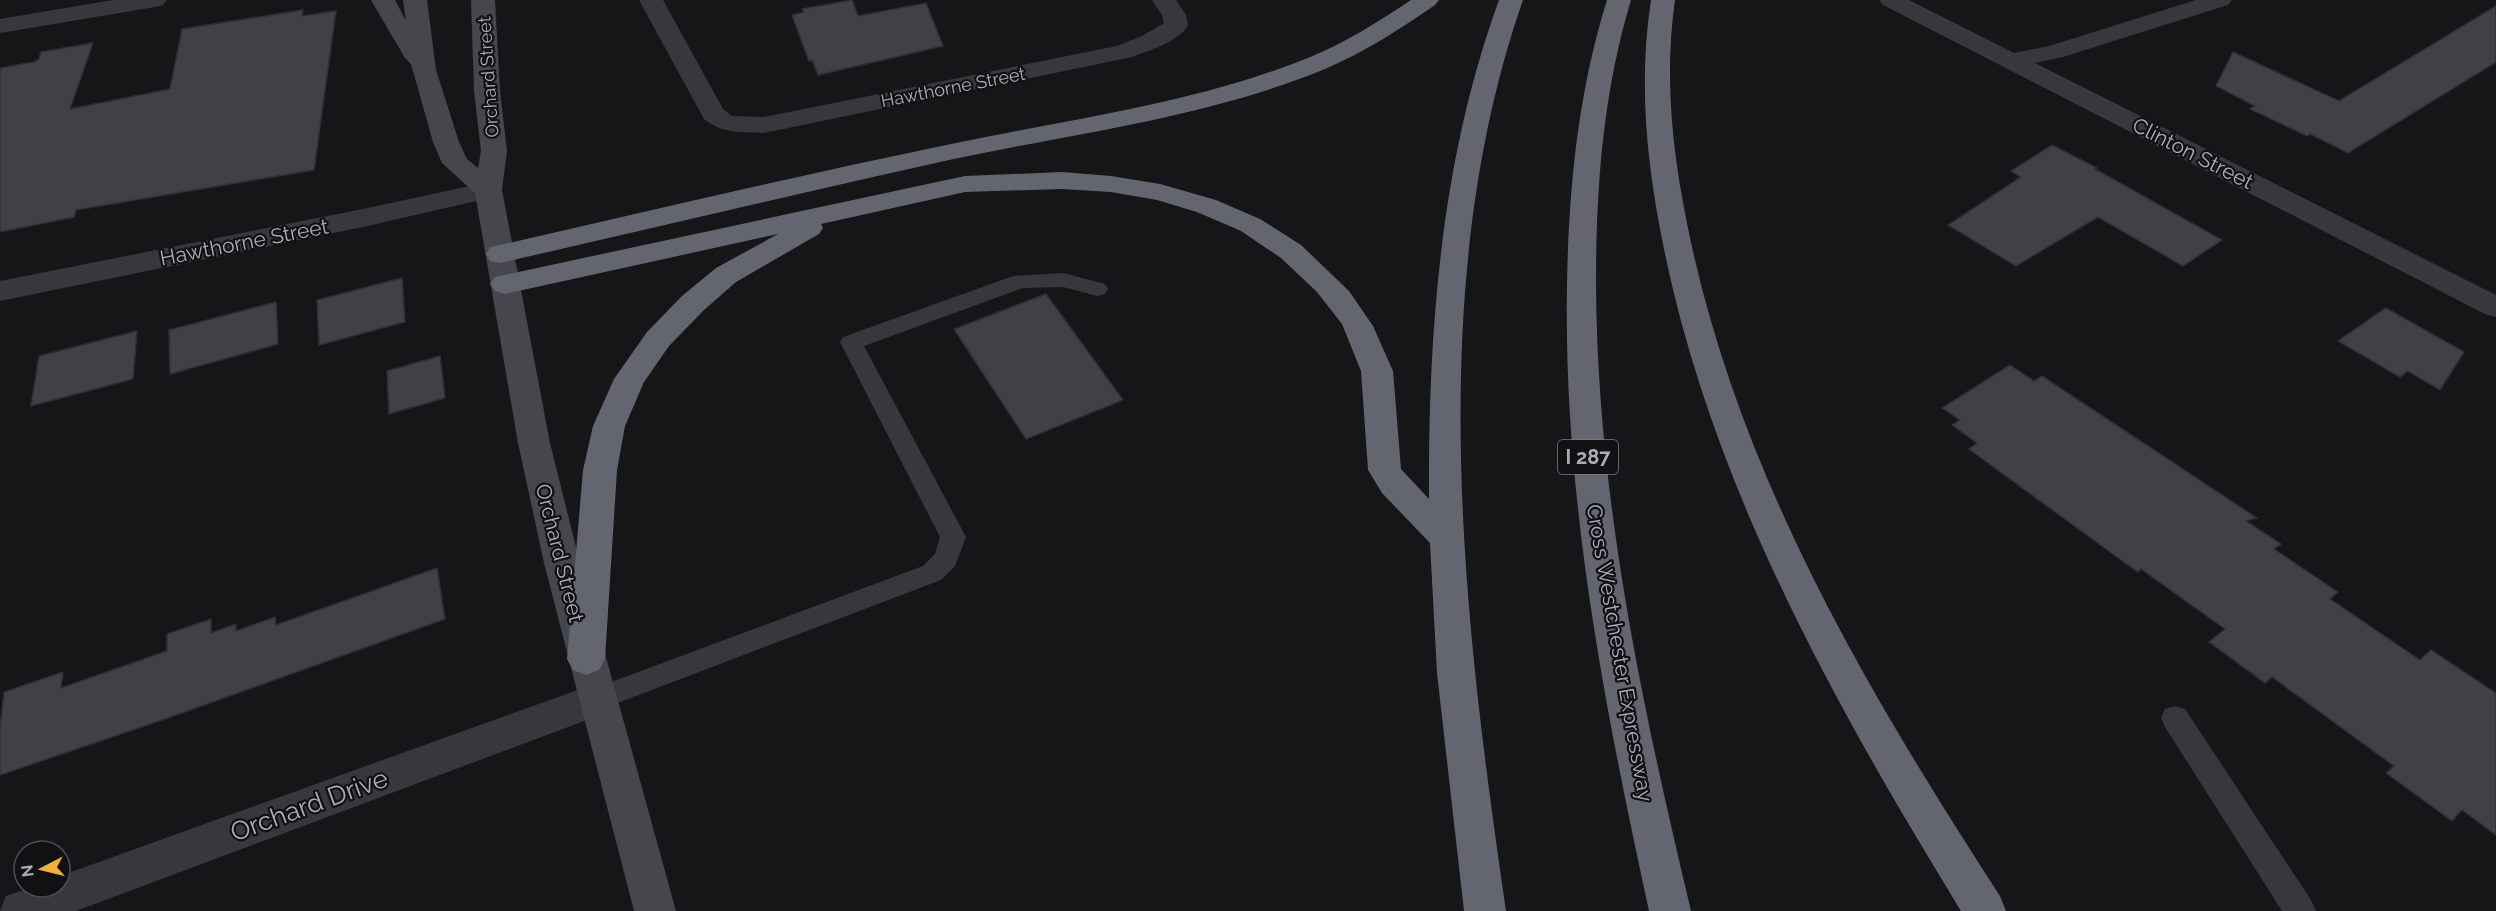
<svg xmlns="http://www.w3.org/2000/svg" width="2496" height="911" viewBox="0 0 2496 911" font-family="Raleway,sans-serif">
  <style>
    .building { fill: #404145; stroke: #303034; stroke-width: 1.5 }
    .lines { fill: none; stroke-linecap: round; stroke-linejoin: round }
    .lane { fill: #37383d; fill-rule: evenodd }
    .street { fill: #37383d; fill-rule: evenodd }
    .secondary { fill: #45474d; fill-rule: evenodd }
    .highway { fill: #63666e; fill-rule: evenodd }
    .labels { text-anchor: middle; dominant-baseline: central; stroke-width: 4.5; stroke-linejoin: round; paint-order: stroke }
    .far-street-label { font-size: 18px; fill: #a8adb8; stroke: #111113 }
    .shield { fill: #111113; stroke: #7b7e86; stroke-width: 1.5 }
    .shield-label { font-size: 20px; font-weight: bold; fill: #a8adb8 }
    .street-label { font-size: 21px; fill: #a8adb8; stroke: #111113 }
    .near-street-label { font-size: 26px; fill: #a8adb8; stroke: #111113 }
  </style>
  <rect width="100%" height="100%" fill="#161618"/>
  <g class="building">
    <polygon points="852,0 858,16 926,3 943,46 818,75 812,60 809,61 792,15 804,12 802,9"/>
    <polygon points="2496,6 2496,62 2348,153 2310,134 2307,136 2250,109 2255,106 2216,86 2233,52 2339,101"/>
    <polygon points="303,10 302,16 336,11 314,170 76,210 74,217 0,232 0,68 34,62 39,59 41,52 93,43 70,109 170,89 182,29"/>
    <polygon points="2052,145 2097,168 2095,169 2222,240 2183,266 2098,217 2016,266 1948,225 2021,177 2011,171"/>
    <polygon points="402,278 405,322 319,345 317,300"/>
    <polygon points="1046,294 1123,400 1026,439 954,329"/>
    <polygon points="276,302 278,344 170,374 169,330"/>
    <polygon points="2386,308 2464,352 2440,390 2408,371 2400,377 2338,341"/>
    <polygon points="137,331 133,379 31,406 39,356"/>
    <polygon points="440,356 445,398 389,414 387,371"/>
    <polygon points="2010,365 2034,381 2042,376 2257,518 2246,521 2281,544 2274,549 2338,592 2330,599 2420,660 2431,650 2496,693 2496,835 2462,810 2452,821 2386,773 2394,766 2272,677 2265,683 2209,642 2225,629 2141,569 2138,572 2121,560 1969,449 1977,443 1952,425 1960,420 1942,408"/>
    <polygon points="437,568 445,619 168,718 0,775 0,727 4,692 63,672 61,688 167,651 167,634 211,619 211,633 236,624 236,631 275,617 276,625"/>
  </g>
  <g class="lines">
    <g class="lane">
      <polygon points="1063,273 1105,284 1108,289 1105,294 1097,296 1063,287 1023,288 864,346 966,537 955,566 941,580 607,707 597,711 587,707 583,699 587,691 923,566 935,554 940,537 840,342 843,337 1013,276"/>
      <polygon points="2175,706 2185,709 2311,900 2316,911 2282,911 2165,727 2161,718 2165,709"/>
    </g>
    <g class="street">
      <polygon points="113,0 167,0 163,5 155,7 0,33 0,19"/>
      <path d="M 639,0 L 663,0 L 723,109 L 732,116 L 764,117 L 1117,46 L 1142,36 L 1164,23 L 1162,15 L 1152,0 L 1176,0 L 1186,15 L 1188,26 C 1176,43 1150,50 1132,57 L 764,133 C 741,132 723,134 704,119 Z"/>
      <polygon points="1879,0 1909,0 2014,53 2049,46 2196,0 2232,0 2228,5 2063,57 2035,63 2496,295 2496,317 2485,314 1883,5"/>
      <polygon points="488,182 498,184 502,190 498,196 363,227 0,301 0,281 363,209"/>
      <path d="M 597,683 L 611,687 L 616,699 L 611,711 L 76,911 L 0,911 L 6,896 C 27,888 38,887 60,887 L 60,876 Z"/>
    </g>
    <polygon class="secondary" points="371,0 395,0 406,21 403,0 427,0 436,70 459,142 467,159 478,168 481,151 474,91 471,0 495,0 500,91 507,151 502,190 550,443 580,563 676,911 634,911 544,563 518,443 475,193 442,163 433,142 411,64 405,58"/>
    <g class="highway">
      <path d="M 1411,0 L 1439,0 L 1435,5 C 1400,29 1365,52 1325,69 C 1205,118 1075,133 949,160 C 799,193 650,229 500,263 L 490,261 L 486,254 L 490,247 L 500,245 C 650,211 800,175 951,144 C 1071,119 1193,104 1308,58 C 1345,43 1378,22 1411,0 Z"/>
      <path d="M 1499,0 L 1523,0 C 1423,287 1463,616 1506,911 L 1464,911 L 1437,673 L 1430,543 L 1382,493 L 1368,470 L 1361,371 L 1342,324 L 1317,292 L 1281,258 L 1241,231 L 1197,212 L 1157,200 L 1111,192 L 1062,189 L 965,192 L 821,224 L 823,228 L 819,234 L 736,282 L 704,310 L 669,346 L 644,382 L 625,426 L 617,470 L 605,659 L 599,670 L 586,675 L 573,670 L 567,659 L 583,470 L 593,426 L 614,379 L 647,332 L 682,296 L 716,268 L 778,234 L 505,294 L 495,291 L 490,284 L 495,277 L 965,176 L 1062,172 L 1111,176 L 1160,184 L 1216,200 L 1260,219 L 1301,245 L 1349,291 L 1373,326 L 1393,371 L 1401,469 L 1429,499 C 1428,330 1441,159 1499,0 Z"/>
      <path d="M 1607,0 L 1631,0 C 1603,93 1596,187 1596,284 C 1597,497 1642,705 1691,911 L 1649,911 C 1604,704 1563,496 1567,283 C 1569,186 1578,93 1607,0 Z"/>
      <path d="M 1651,0 L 1675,0 C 1663,84 1674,165 1692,247 C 1745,485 1869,694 2000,896 L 2006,911 L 1961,911 C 1835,705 1713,489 1664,249 C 1647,166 1638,84 1651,0 Z"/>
    </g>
  </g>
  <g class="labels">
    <g class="far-street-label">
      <text transform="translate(488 77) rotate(-94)">Orchard Street</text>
      <text transform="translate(953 87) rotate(-11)">Hawthorne Street</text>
    </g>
    <rect class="shield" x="1558" y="440" width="60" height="34" rx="4.5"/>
    <g class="shield-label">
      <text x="1588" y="457">I 287</text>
    </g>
    <g class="street-label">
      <text transform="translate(2193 153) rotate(27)">Clinton Street</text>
      <text transform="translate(244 242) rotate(-11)">Hawthorne Street</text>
      <text transform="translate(560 553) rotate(76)">Orchard Street</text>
      <text transform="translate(1620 653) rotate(80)">Cross Westchester Expressway</text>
    </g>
    <g class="near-street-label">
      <text transform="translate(309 805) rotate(-20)">Orchard Drive</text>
    </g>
  </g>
  <g transform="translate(42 869) rotate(263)"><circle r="28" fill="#111113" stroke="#4d4f55" stroke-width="1.5"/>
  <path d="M0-4.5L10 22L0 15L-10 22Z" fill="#f2b134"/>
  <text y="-9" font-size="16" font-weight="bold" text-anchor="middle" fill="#a8adb8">N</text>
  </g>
</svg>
